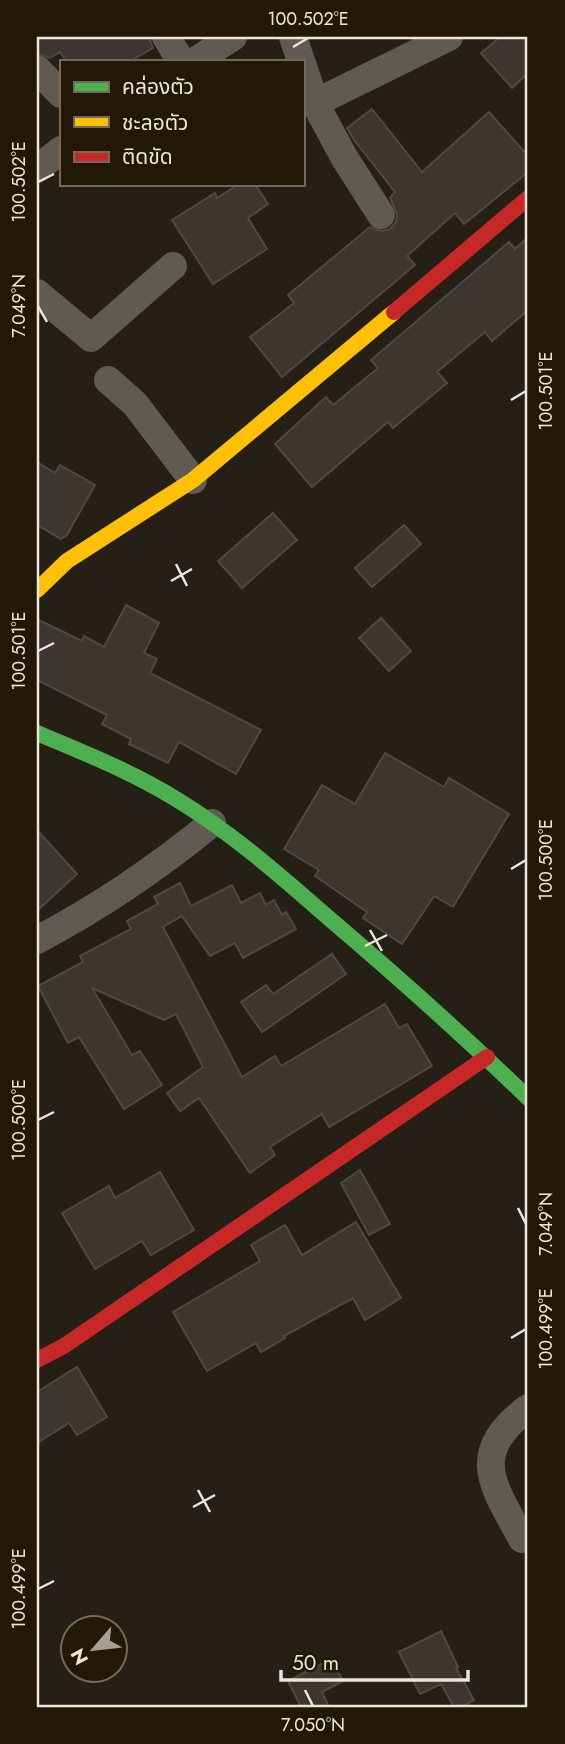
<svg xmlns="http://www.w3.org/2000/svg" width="565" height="1744" viewBox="0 0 565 1744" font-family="Jost,'Noto Sans Thai',sans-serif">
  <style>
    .building { fill: #3d3630; stroke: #504943; stroke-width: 2 }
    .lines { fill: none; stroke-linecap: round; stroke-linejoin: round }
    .street { stroke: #5f5a52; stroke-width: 28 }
    .fast { stroke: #4caf50; stroke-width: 16 }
    .slow { stroke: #ffc107; stroke-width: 16 }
    .jam { stroke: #c62828; stroke-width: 16 }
    .ticks { fill: none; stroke: #ede4da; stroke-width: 2.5 }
    .neatline { fill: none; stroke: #ede4da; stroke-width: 2.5 }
    .ticks-label { font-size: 18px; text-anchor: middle; fill: #ede4da }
  </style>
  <rect width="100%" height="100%" fill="#261f16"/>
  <g class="building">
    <polygon points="37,37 149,37 153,48 130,61 66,61 60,52 50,58 37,53"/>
    <polygon points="500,37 528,37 528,73 512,88 481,53"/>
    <polygon points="372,109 422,172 489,112 528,156 528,172 464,224 455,213 407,256 415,265 282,377 250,337 294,303 288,295 370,227 382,231 390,229 396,222 397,214 390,198 395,192 354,140 347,128"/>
    <polygon points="239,184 255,184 268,204 248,218 267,249 213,284 172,220 215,193 217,198"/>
    <polygon points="528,237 528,310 492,341 485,332 437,372 447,383 393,428 388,422 312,487 275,444 326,397 333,405 378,368 371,360 509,242 515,249"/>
    <polygon points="37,462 55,473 60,465 95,485 67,535 61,539 37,525"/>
    <polygon points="273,513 297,540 242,588 218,561"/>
    <polygon points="404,525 421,544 372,587 355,568"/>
    <polygon points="126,605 159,623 144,653 157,659 150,673 261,730 236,774 179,742 168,763 129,744 131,739 102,724 107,715 37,680 37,619 82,641 84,636 104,647"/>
    <polygon points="381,618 411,651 389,671 359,638"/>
    <polygon points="385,753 444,787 449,778 509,814 453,907 434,896 402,944 363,918 367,912 315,876 319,870 284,849 322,785 355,804"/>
    <polygon points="37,830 77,874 37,911"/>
    <polygon points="180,883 191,906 232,885 241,903 260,893 266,905 274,900 282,915 286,912 296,929 243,958 235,943 210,956 182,916 163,927 242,1077 275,1056 281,1066 385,1004 399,1028 407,1024 432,1066 329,1127 322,1114 270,1147 275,1155 250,1173 199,1098 180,1111 167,1093 203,1067 176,1014 164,1020 92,988 132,1055 140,1051 162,1085 124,1109 79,1037 68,1043 38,986 83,962 80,956 131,929 127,921 158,904 154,897"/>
    <polygon points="332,954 346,974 262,1032 241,1002 266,985 273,994"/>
    <polygon points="360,1170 390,1224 369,1235 341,1183"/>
    <polygon points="160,1172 194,1230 151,1255 142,1241 95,1269 62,1213 109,1186 115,1198"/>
    <polygon points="356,1222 401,1298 365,1320 353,1298 284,1336 285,1338 261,1352 256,1343 207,1371 173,1312 260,1261 251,1245 285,1225 302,1255"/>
    <polygon points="77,1367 107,1417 77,1435 69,1423 37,1443 37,1392"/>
    <polygon points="441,1631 458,1667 456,1668 474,1700 461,1707 454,1707 441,1684 420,1694 399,1652"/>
    <polygon points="331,1659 343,1681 322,1692 329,1707 301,1707 288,1681"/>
  </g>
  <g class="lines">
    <g class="street">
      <polyline points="166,37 181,61"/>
      <polyline points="293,37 301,61"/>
      <polyline points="195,61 233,37"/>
      <polyline points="303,66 315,103 449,37"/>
      <polyline points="37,69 61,94"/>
      <polyline points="315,103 344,157 381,215"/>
      <polyline points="37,169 61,150"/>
      <polyline points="37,293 91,338 173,266"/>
      <polyline points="108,380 135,404 193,480"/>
      <path d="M 37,940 C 100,907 157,868 212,823"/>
      <path d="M 522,1539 C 493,1485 467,1454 528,1408"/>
    </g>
    <path class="fast" d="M 37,733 C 85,753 132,772 176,799 C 232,833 282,877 331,920 C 398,977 464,1036 528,1098"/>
    <polyline class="slow" points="37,590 67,561 193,480 394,312"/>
    <g class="jam">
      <polyline points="394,312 528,198"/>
      <polyline points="37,1360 64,1346 487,1057"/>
    </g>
  </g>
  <path class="ticks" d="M 293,47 L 308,38M 38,182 L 54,174M 38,306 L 47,322M 511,400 L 526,391M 176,564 L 187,586M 171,581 L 192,569M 38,651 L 54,643M 511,869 L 526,860M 370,930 L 382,951M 365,946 L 387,935M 38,1120 L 54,1112M 518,1208 L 526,1224M 511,1338 L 526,1329M 198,1490 L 210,1512M 193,1507 L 215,1495M 38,1589 L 54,1581M 305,1690 L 313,1706"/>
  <rect width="565" height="1744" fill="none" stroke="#231706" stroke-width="77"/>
  <rect x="60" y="60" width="245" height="126" fill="#231706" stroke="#74695b" stroke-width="2"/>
  <rect x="74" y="82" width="35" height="10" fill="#4caf50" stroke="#74695b" stroke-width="2"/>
  <text x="122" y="94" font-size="21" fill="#ede4da">คล่องตัว</text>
  <rect x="74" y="117" width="35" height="10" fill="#ffc107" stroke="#74695b" stroke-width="2"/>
  <text x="122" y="130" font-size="21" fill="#ede4da">ชะลอตัว</text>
  <rect x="74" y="152" width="35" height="10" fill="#c62828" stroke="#74695b" stroke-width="2"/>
  <text x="122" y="164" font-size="21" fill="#ede4da">ติดขัด</text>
  <g transform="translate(94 1649) rotate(242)"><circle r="33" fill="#231706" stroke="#74695b" stroke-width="2"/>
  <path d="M0-5L12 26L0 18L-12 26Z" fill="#a79f95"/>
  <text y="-10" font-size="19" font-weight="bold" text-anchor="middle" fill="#ede4da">N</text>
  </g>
  <path d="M281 1670v10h187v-10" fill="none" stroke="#ede4da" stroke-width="3.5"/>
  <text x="292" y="1670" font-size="21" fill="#ede4da" stroke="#231706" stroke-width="5" paint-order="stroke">50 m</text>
  <rect x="38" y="38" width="488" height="1668" class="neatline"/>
  <g class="ticks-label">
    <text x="308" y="25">100.502°E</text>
    <text transform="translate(19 182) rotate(-90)" y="6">100.502°E</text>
    <text transform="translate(19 306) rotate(-90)" y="6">7.049°N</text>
    <text transform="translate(546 391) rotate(-90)" y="6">100.501°E</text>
    <text transform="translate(19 651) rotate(-90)" y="6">100.501°E</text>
    <text transform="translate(546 860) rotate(-90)" y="6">100.500°E</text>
    <text transform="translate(19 1120) rotate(-90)" y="6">100.500°E</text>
    <text transform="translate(546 1224) rotate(-90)" y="6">7.049°N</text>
    <text transform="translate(546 1329) rotate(-90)" y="6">100.499°E</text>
    <text transform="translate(19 1589) rotate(-90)" y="6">100.499°E</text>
    <text x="313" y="1731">7.050°N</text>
  </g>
</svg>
